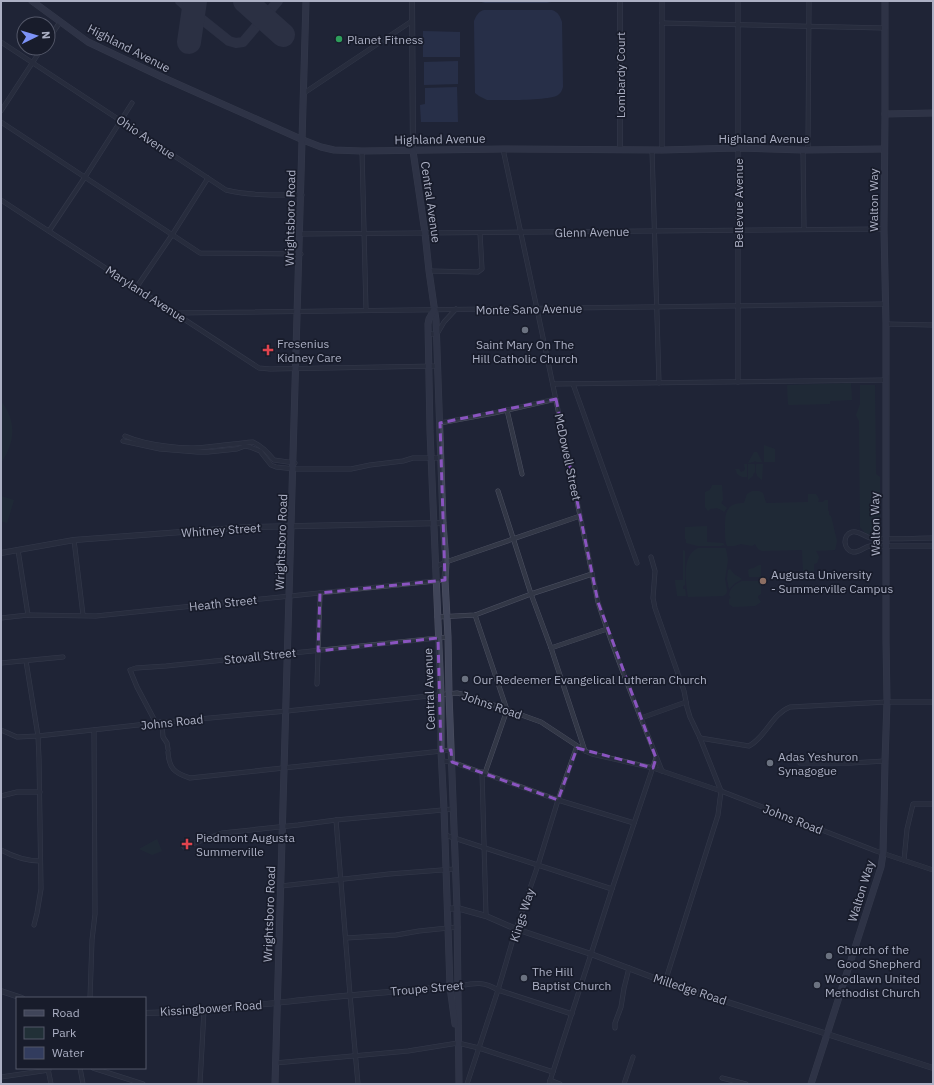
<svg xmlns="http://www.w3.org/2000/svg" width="934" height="1085" viewBox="0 0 934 1085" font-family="'IBM Plex Sans',sans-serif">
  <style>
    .green { fill: #213037 }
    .water { fill: #323c5e }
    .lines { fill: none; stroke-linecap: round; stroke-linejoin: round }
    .taxiway { stroke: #3a3e52; stroke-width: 10 }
    .runway { stroke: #3a3e52; stroke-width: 24 }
    .minor-casing { stroke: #4d5162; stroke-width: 5 }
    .tertiary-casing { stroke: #4d5162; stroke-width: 6 }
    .secondary-casing { stroke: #4d5162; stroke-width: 7 }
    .minor { stroke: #323746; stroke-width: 4 }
    .tertiary { stroke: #323746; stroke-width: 5 }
    .secondary { stroke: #404559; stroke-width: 6 }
    .marked { fill: none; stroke: #8a54c0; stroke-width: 3; stroke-dasharray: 8 5; stroke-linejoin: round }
    .leisure-dot { fill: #2e9e5b; stroke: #181c2b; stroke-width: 1.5 }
    .worship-dot { fill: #6b7280; stroke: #181c2b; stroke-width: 1.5 }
    .health-dot { fill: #e0444e; stroke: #181c2b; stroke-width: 1.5 }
    .education-dot { fill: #8d6e63; stroke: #181c2b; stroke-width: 1.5 }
    .labels { text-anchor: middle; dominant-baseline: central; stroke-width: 3.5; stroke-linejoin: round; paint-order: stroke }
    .poi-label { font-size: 12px; fill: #acb0c4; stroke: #181c2b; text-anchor: start }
    .street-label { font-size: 12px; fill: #acb0c4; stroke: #181c2b }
  </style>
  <rect width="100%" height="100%" fill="#1f2436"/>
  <g class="green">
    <polygon points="851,383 852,400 830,401 830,404 789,405 788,404 787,385"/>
    <polygon points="860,385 875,385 876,474 880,477 880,524 868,535 866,534 860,527 859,426 859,421 856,415 860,404"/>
    <path d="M 1,401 C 17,422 15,442 1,463 Z"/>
    <polygon points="764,445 775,449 775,462 764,462"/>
    <polygon points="754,452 757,452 762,462 757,462 755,461 753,462 748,463"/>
    <polygon points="744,464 747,464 747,477 742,477 737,474 736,470 735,469 739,469 741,472 744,471 745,469"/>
    <polygon points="748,464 754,464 755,465 755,472 753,474 753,476 748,480"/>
    <polygon points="757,464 763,464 762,480 757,476 757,474 756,473 756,465"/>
    <path d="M 712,485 L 722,485 L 723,500 L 721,503 L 727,508 L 724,512 C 722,510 719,509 717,508 L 710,509 L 708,511 L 705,507 L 705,492 C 709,491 711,489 712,485 Z"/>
    <path d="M 752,491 L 759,491 L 763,493 L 766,503 L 808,502 L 808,494 L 816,494 L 819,499 L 818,502 L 823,502 L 825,500 L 828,500 L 828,511 L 829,511 L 829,515 L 831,516 L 837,541 L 835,550 L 816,551 L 819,557 L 817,563 L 814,564 L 814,572 L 803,572 L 802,550 L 762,551 L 758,549 L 755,544 L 752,546 L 741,544 L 734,546 L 727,546 C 725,541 725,536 725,530 C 725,514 725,503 744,503 L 747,494 Z"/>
    <polygon points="1,496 14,500 7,523 1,521"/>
    <polygon points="707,526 707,542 723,543 725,546 723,545 721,546 698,546 686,543 686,539 685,539 685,527"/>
    <path d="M 698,548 L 725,548 L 726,549 L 728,560 L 725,579 L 727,591 L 726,594 L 723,596 L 688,597 C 686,582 681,556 698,548 Z"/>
    <path d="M 683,550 L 685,551 L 685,585 L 683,586 L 683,589 L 685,589 L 686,596 L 677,596 C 677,590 675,586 675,580 L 683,580 Z"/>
    <path d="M 761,565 L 761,577 L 749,577 L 748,570 C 750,568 751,569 754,568 C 756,567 757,565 761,565 Z"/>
    <polygon points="730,569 734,574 742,579 734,584 729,589 727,579 728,570"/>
    <path d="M 742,581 L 761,581 L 761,594 L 758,596 L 758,598 L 761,602 L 755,606 L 733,607 L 729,604 L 729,599 L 731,598 L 729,595 C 730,588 735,584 742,581 Z"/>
    <polygon points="157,839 162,851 152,855 139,849"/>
  </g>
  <g class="water">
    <polygon points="478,1 556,1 547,3 485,3"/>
    <path d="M 484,10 L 552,10 C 558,12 560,16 562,22 L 563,87 C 562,90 561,93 558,95 C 549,101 501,100 487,100 L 479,96 L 475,93 L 474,21 C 476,16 479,11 484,10 Z"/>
    <polygon points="423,31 460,32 460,57 423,57"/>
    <polygon points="458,61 458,84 424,85 424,62"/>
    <polygon points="457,87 458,122 421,122 420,105 425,104 425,88"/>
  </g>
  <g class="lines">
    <polyline class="taxiway" points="180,1 194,13 229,41 236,43 243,42 278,1"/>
    <g class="runway">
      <polyline points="245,1 283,35"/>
      <polyline points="189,42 195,1"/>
    </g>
    <defs>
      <g id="minor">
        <polyline points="662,23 885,28"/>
        <polyline points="48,40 60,22"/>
        <path d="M 1,42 L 226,190 C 251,196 277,195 302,195"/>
        <polyline points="304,93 412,21"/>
        <polyline points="1,111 42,48"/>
        <polyline points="1,122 200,253 301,254"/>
        <path d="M 503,149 L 537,309 L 598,602 C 616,659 640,715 662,771"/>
        <polyline points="808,149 809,1"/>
        <polyline points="652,150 659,383"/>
        <polyline points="662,150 662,1"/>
        <polyline points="803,150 804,229"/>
        <polyline points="362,151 366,310"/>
        <polyline points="1,200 259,368 270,369 438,366"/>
        <polyline points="49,231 85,177 132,103"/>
        <polyline points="301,234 884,229"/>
        <polyline points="429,271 478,272 482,269 480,233"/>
        <polyline points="136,288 172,235 208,178"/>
        <polyline points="173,313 886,304"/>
        <polyline points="886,324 933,325"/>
        <polyline points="428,334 437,334 444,322 456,309"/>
        <polyline points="738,382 738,1"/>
        <polyline points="553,384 886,380"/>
        <polyline points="573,384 637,563"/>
        <polyline points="507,410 522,474"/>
        <polyline points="440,423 494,413 556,399"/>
        <path d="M 125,436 C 146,445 184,450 207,447 C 222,446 237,443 253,442 C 263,447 267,452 274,460 L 295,463"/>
        <polyline points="123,441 160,449 197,452 208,452 237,449 245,446 250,447 260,451 271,465 276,467 295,469 351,469 370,465 403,461 413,458 441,458"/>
        <polyline points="498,491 531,594 551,648 585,751"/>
        <path d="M 933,538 C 913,538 892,540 871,538 C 865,537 858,530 852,532 C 842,535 843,550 853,552 C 859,553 864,547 870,546 L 933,546"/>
        <polyline points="74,540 83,615"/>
        <polyline points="18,550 28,615"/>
        <polyline points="651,557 655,571 653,598 655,608 684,691 687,707 690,717 700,738 721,791 718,815 665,982"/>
        <polyline points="435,567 446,562 580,516"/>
        <polyline points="475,615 507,710 485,773"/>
        <polyline points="437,617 475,615 531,594 592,574"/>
        <polyline points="1,618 28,615 96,616 445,580"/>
        <polyline points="551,648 607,629"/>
        <polyline points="26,661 38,736 39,759 41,889 37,913 34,925"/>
        <polyline points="1,663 63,657"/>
        <polyline points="317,684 320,593"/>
        <polyline points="641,718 686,702"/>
        <polyline points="160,722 162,725 163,737 167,743 168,749"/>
        <polyline points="156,723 137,687 130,670 136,668 166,666 448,637"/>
        <polyline points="1,730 17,737 38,736 156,723 287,711 457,693 466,695 541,722 585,751 592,754 653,768 721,791 876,851 933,870"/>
        <path d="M 700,738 L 749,746 C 766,737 772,714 790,707 L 887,702 L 933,702"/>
        <path d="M 168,752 C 169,768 174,773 190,778 L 451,750"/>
        <polyline points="442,761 452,762 558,800 634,823"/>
        <polyline points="800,763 851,763 885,761"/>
        <polyline points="482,772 486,916"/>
        <polyline points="1,796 17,792 40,792"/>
        <polyline points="336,820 350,995 358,1084"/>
        <polyline points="445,835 612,889"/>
        <polyline points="184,847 222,833 298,825 336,820 453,809"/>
        <path d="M 1,850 C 14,857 25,861 40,861"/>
        <polyline points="904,860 907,829 913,804 933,804"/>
        <polyline points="281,886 389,874 455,869"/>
        <polyline points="346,938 396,935 419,931 458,927"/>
        <path d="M 458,986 C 475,983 483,981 498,990 L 572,1014"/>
        <polyline points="90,998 92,940 95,914 94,730"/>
        <polyline points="615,1028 615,1023 621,1007 624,988 629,968"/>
        <polyline points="275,1063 408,1051 458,1043 479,1048 553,1072"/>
        <polyline points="80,1068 83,1084"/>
        <polyline points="93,1068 143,1084"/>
        <polyline points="48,1069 51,1084"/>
        <polyline points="1,1077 49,1070"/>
        <polyline points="722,1078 746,1084"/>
        <polyline points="550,1080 560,1084"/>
        <polyline points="200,1084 204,1010"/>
        <polyline points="467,1084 498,990 516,929 538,865 558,800 577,746"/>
        <polyline points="549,1084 612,889 656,758"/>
        <polyline points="624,1084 633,1057"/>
      </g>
      <g id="tertiary">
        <polyline points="412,1 413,151"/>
        <polyline points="620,149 620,1"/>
        <polyline points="1,553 74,540 249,527 443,523"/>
        <polyline points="448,909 457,908 486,916 516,929 591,954 665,982 933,1068"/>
        <polyline points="1,991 22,998"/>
        <path d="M 145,1013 C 201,1012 257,1005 312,999 C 361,994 410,990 458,986"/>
      </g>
      <g id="secondary">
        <polyline points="32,1 88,42 164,78 303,140 321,147 334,150 362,151 503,149 662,150 738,148 803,150 884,149"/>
        <polyline points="885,114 933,113"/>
        <polyline points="413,151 425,233 429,271 436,320 443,523 446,562 445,580 448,637 449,694 457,908 459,1084"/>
        <polyline points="434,310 429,319 428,324 430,431 441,694 441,751 444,809 450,987 455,1024"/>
        <path d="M 275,1084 C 287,723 299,362 306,1"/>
        <polyline points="811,1084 881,867 883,854 885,761 887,701 886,640 886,324 884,229 885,114 885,1"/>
      </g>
    </defs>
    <use href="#minor" class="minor-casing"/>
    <use href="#tertiary" class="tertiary-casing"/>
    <use href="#secondary" class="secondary-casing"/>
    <use href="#minor" class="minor"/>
    <use href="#tertiary" class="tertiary"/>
    <use href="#secondary" class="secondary"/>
  </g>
  <path d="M0 0H934V1085H0ZM 556,399 L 598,602 L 656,758 L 653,768 L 577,748 L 558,800 L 452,762 L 451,750 L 441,751 L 438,638 L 318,651 L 320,593 L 445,580 L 440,423 Z" fill="#1f2436" fill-opacity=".55" fill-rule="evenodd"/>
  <path class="marked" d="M 556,399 L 598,602 L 656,758 L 653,768 L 577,748 L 558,800 L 452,762 L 451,750 L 441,751 L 438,638 L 318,651 L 320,593 L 445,580 L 440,423 Z"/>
  <circle class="leisure-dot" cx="339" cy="39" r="4"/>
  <g class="worship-dot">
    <circle cx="525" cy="330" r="4"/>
    <circle cx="465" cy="679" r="4"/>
    <circle cx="770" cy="763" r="4"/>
    <circle cx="829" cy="956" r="4"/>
    <circle cx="524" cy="978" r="4"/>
    <circle cx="817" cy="985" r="4"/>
  </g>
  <g class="health-dot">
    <path d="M266 344h4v4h4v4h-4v4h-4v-4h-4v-4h4z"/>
    <path d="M185 838h4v4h4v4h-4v4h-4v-4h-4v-4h4z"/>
  </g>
  <circle class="education-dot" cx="763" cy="581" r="4"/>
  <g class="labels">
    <g class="poi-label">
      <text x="347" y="39">Planet Fitness</text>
      <text x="277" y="343">Fresenius<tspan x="277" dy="14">Kidney Care</tspan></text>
      <text x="525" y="344" text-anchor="middle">Saint Mary On The<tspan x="525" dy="14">Hill Catholic Church</tspan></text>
      <text x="771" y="574">Augusta University<tspan x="771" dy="14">- Summerville Campus</tspan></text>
      <text x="473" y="679">Our Redeemer Evangelical Lutheran Church</text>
      <text x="778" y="756">Adas Yeshuron<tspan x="778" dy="14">Synagogue</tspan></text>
      <text x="196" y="837">Piedmont Augusta<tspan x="196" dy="14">Summerville</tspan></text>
      <text x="837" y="949">Church of the<tspan x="837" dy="14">Good Shepherd</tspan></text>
      <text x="532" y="971">The Hill<tspan x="532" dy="14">Baptist Church</tspan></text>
      <text x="825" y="978">Woodlawn United<tspan x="825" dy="14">Methodist Church</tspan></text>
    </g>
    <g class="street-label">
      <text transform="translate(129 48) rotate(27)">Highland Avenue</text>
      <text transform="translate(620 75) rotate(-90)">Lombardy Court</text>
      <text transform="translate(146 137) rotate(34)">Ohio Avenue</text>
      <text x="764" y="138">Highland Avenue</text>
      <text transform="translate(440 139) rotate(-1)">Highland Avenue</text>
      <text transform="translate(873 200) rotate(-90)">Walton Way</text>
      <text transform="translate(431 202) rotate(82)">Central Avenue</text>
      <text transform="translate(738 203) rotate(-90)">Bellevue Avenue</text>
      <text transform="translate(290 218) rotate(-89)">Wrightsboro Road</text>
      <text transform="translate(592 232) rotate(-1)">Glenn Avenue</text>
      <text transform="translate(146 294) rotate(33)">Maryland Avenue</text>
      <text transform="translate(529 309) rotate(-1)">Monte Sano Avenue</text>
      <text transform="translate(568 457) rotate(78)">McDowell Street</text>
      <text transform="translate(875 524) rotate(-91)">Walton Way</text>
      <text transform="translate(221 530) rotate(-4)">Whitney Street</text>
      <text transform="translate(281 542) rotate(-88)">Wrightsboro Road</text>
      <text transform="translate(223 603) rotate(-6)">Heath Street</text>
      <text transform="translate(260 656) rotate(-6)">Stovall Street</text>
      <text transform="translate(429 689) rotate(-92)">Central Avenue</text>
      <text transform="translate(492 705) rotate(19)">Johns Road</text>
      <text transform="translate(172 722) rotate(-6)">Johns Road</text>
      <text transform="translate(793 819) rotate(21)">Johns Road</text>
      <text transform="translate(861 891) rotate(-73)">Walton Way</text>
      <text transform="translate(269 914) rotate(-88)">Wrightsboro Road</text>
      <text transform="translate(522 915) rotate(-72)">Kings Way</text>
      <text transform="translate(427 988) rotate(-5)">Troupe Street</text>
      <text transform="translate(690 989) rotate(18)">Milledge Road</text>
      <text transform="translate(211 1008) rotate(-4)">Kissingbower Road</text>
    </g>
  </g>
  <rect width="934" height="1085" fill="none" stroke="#acb0c4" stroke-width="4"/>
  <rect x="16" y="997" width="130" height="72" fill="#181c2b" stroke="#535768"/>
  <rect x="24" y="1010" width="20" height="6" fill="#404559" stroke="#535768"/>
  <text x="52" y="1017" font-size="12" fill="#acb0c4">Road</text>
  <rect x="24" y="1027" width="20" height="12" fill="#213037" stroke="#535768"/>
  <text x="52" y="1037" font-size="12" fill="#acb0c4">Park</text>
  <rect x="24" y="1047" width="20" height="12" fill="#323c5e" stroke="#535768"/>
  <text x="52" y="1057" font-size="12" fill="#acb0c4">Water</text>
  <g transform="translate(36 36) rotate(85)"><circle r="19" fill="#181c2b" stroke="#535768"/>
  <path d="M0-3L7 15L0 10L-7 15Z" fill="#7d93f8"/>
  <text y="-6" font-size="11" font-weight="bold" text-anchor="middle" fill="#acb0c4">N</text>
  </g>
</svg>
